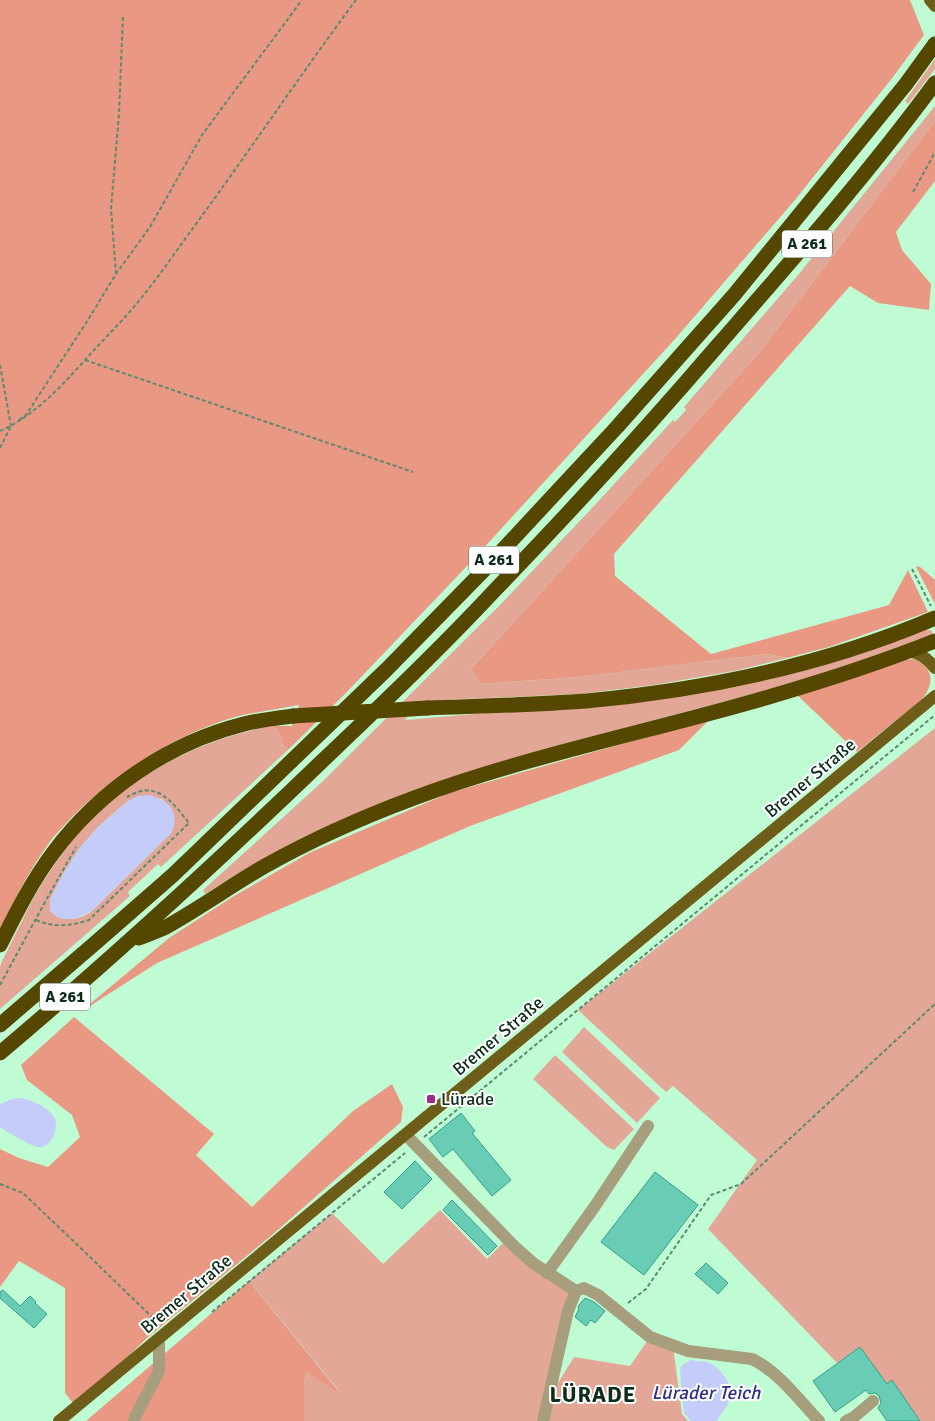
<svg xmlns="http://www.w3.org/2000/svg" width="935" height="1421" viewBox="0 0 935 1421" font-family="Signika,sans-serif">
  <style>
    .green { fill: #e3a797; fill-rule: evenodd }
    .forest { fill: #e99983 }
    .water { fill: #c4cdf9 }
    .building { fill: #68cdb4; stroke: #339f88 }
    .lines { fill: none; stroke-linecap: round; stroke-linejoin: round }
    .path { stroke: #5d8a6e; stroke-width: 2; stroke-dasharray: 4 2.5; stroke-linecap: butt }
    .minor { stroke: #a69e7d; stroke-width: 12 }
    .major { stroke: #6d5d18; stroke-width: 12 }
    .highway { stroke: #554700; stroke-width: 15 }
    .highway-bridge { stroke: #554700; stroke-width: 15 }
    .poi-dot { fill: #9b2a88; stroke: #fff; stroke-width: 2 }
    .labels { text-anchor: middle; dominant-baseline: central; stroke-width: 4; stroke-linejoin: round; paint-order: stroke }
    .shield { fill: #fff; stroke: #556c5f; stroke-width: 1 }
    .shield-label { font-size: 16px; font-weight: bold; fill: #0c2d1a }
    .street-label { font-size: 18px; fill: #0c2d1a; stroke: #fff }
    .poi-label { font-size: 18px; fill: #0c2d1a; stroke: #fff; text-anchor: start }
    .water-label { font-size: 19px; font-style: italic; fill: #2e3282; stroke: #fff }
    .district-label { font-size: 22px; font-weight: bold; letter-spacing: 1px; fill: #0c2d1a; stroke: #fff }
  </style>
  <rect width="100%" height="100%" fill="#bffcd4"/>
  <g class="green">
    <polygon points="935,59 935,69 908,104 905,101"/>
    <polygon points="935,106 935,121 759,353 471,669 481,684 580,677 767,654 787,658 734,671 654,685 579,694 421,701 405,720 653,699 924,629 930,630 933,632 931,635 844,667 768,690 567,743 497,763 351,816 304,837 254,864 205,894 203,890 322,782 500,605 593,507 673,420 675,422 686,410 684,407 798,275"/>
    <path d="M 272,726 L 278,730 L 284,746 L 289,749 L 161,867 L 158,864 L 128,892 L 130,896 L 0,1009 C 0,997 0,978 0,967 C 1,962 4,957 6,953 C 12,942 17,930 23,919 C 44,874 83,820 123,791 C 167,758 218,736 272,726 ZM 162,799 L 172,809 L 172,832 L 92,911 C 81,919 70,921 57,917 L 50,900 L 63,874 L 79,849 L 98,827 L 115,812 L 128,801 Z"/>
    <polygon points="935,728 935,1421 920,1421 892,1381 887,1384 860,1347 837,1363 708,1229 757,1160 673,1086 666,1092 578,1010"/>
    <polygon points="584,1027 660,1098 637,1123 562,1052"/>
    <polygon points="555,1055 634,1129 614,1150 607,1147 533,1079"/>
    <polygon points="440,1210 487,1259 507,1239 576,1291 558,1383 574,1357 630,1366 650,1337 673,1346 682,1414 688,1421 304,1421 304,1384 306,1372 340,1392 249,1281 332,1213 383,1264"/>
  </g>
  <g class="forest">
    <path d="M 0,0 L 910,0 L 924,35 L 893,77 L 795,200 L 676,338 L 468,565 L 344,695 L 289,749 L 284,746 L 278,730 L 272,726 L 292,726 L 299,705 C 278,709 256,712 235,717 C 174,735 117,772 72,817 C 64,826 54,835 47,846 C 28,872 13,902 0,932 Z"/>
    <polygon points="935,121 935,181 896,232 902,250 931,284 929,310 878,303 850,286 614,554 615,576 711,654 889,605 908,570 928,612 829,647 787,658 767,654 580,677 481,684 471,669 759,353"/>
    <polygon points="919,566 935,580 935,604 916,567"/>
    <path d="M 914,659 C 927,665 935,675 928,690 C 923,701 911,708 903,715 C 887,727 872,740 857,752 L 797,695 L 904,660 Z"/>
    <polygon points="710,719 679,750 470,826 157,963 79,1013 169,938 234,896 309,853 449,793"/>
    <polygon points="74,1017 214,1134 196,1155 252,1207 353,1111 392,1084 403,1107 401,1122 272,1235 147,1338 76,1407 65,1393 65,1288 19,1261 0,1287 0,1149 19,1158 48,1167 80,1137 72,1115 27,1080 21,1065"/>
    <polygon points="249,1281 341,1394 306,1372 304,1384 304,1421 86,1421"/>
  </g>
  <g class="water">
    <path d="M 149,795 C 169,800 180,812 172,832 L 92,911 L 75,919 L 63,919 L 57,917 L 50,911 L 50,900 L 63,874 L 79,849 L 98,827 L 128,801 L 138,796 Z"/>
    <path d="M 20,1098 C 30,1099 51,1108 55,1119 C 59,1129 51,1149 38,1147 C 31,1146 7,1132 0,1127 L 0,1104 L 12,1099 Z"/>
    <path d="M 690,1360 C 695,1361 702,1361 707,1362 C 719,1366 733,1384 731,1396 C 729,1406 721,1412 717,1421 L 691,1421 L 684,1413 L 680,1373 L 681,1366 Z"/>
  </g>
  <g class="building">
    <polygon points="461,1113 475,1131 472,1133 511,1180 492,1196 453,1149 443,1157 429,1139"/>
    <polygon points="415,1161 432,1179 402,1209 384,1192"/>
    <polygon points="655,1172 698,1205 644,1275 601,1242"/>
    <polygon points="452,1200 497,1246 488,1255 443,1210"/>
    <polygon points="706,1263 728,1283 718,1294 695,1274"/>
    <polygon points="3,1290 20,1306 30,1296 36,1302 35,1303 47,1314 34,1328 0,1298 0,1292"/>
    <polygon points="585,1298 594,1302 605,1311 595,1323 591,1320 586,1326 575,1317 579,1309 578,1308 579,1305"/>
    <polygon points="860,1347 887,1384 892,1380 920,1421 887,1421 878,1408 881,1403 879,1396 875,1393 869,1394 866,1390 835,1412 813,1381"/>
  </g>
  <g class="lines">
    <g class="path">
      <polyline points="913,192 935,152"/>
      <polyline points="116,274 111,209 119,114 123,16"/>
      <polyline points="85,360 413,472"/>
      <polyline points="0,365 11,426"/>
      <polyline points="19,420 26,415 86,323 116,274 150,227 202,135 302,0"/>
      <path d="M 0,431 C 37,415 67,380 94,350 C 110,333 127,316 142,297 C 161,274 178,248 196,224 C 250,150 301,74 356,0"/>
      <polyline points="0,448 11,426"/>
      <polyline points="912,569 931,606"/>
      <path d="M 36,920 C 53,928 71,926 89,920 L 189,823 C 177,808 161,784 138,792 C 135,793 131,795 127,797"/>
      <polyline points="0,985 45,902 76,847"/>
      <polyline points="424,1137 935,715"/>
      <polyline points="0,1184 23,1193 91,1258 158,1323"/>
      <polyline points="628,1303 646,1289 711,1195 741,1184 935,1004"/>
      <polyline points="212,1312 405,1153"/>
    </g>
    <g class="minor">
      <polyline points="406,1135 515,1247 533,1263 576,1291"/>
      <polyline points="547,1273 595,1206 648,1126"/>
      <polyline points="134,1421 135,1417 159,1371 159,1339"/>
      <path d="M 543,1421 L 568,1311 L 576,1291 L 584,1288 L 598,1295 L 650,1337 L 688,1351 L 752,1359 C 779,1372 799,1400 819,1421"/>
      <polyline points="846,1421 854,1417 873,1401"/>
    </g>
    <g class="major">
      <polyline points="930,0 935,6"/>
      <path d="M 909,651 C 920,653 928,659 935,668"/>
      <polyline points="59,1421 935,696"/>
    </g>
    <g class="highway">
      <path d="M 427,708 C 480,706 533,705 586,701 C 704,690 825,665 935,618"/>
      <path d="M 139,938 C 148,934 158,931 166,927 C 200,908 232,885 265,866 C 313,839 363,817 414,798 C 530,755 653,731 772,696 C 827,680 882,662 935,641"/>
      <path d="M 0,945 C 16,913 32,881 53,853 C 100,790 168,743 244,724 C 260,720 277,718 293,716"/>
      <polyline points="0,1025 93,945 173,875 386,670 484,570 617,427 734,295 906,84 935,44"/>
      <path d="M 0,1053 C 109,961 214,865 317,766 C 377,709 438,651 495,590 C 572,510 647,428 719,344 C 793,259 868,174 935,83"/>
    </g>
    <polyline class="highway-bridge" points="293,716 427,708"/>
  </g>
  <rect class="poi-dot" x="426" y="1094" width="10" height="10" rx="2.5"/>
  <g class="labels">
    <g class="shield">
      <rect x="782" y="230.5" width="50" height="27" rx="4"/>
      <rect x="469" y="546.5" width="50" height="27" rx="4"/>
      <rect x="40" y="983.5" width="50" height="27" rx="4"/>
    </g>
    <g class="shield-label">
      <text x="807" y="244">A 261</text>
      <text x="494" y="560">A 261</text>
      <text x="65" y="997">A 261</text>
    </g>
    <g class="street-label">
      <text transform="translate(810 778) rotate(-40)">Bremer Straße</text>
      <text transform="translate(498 1036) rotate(-40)">Bremer Straße</text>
      <text transform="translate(186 1294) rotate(-40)">Bremer Straße</text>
    </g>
    <g class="poi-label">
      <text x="441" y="1099">Lürade</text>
    </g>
    <g class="water-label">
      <text x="706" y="1393">Lürader Teich</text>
    </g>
    <g class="district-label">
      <text x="593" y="1394">LÜRADE</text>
    </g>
  </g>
</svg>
